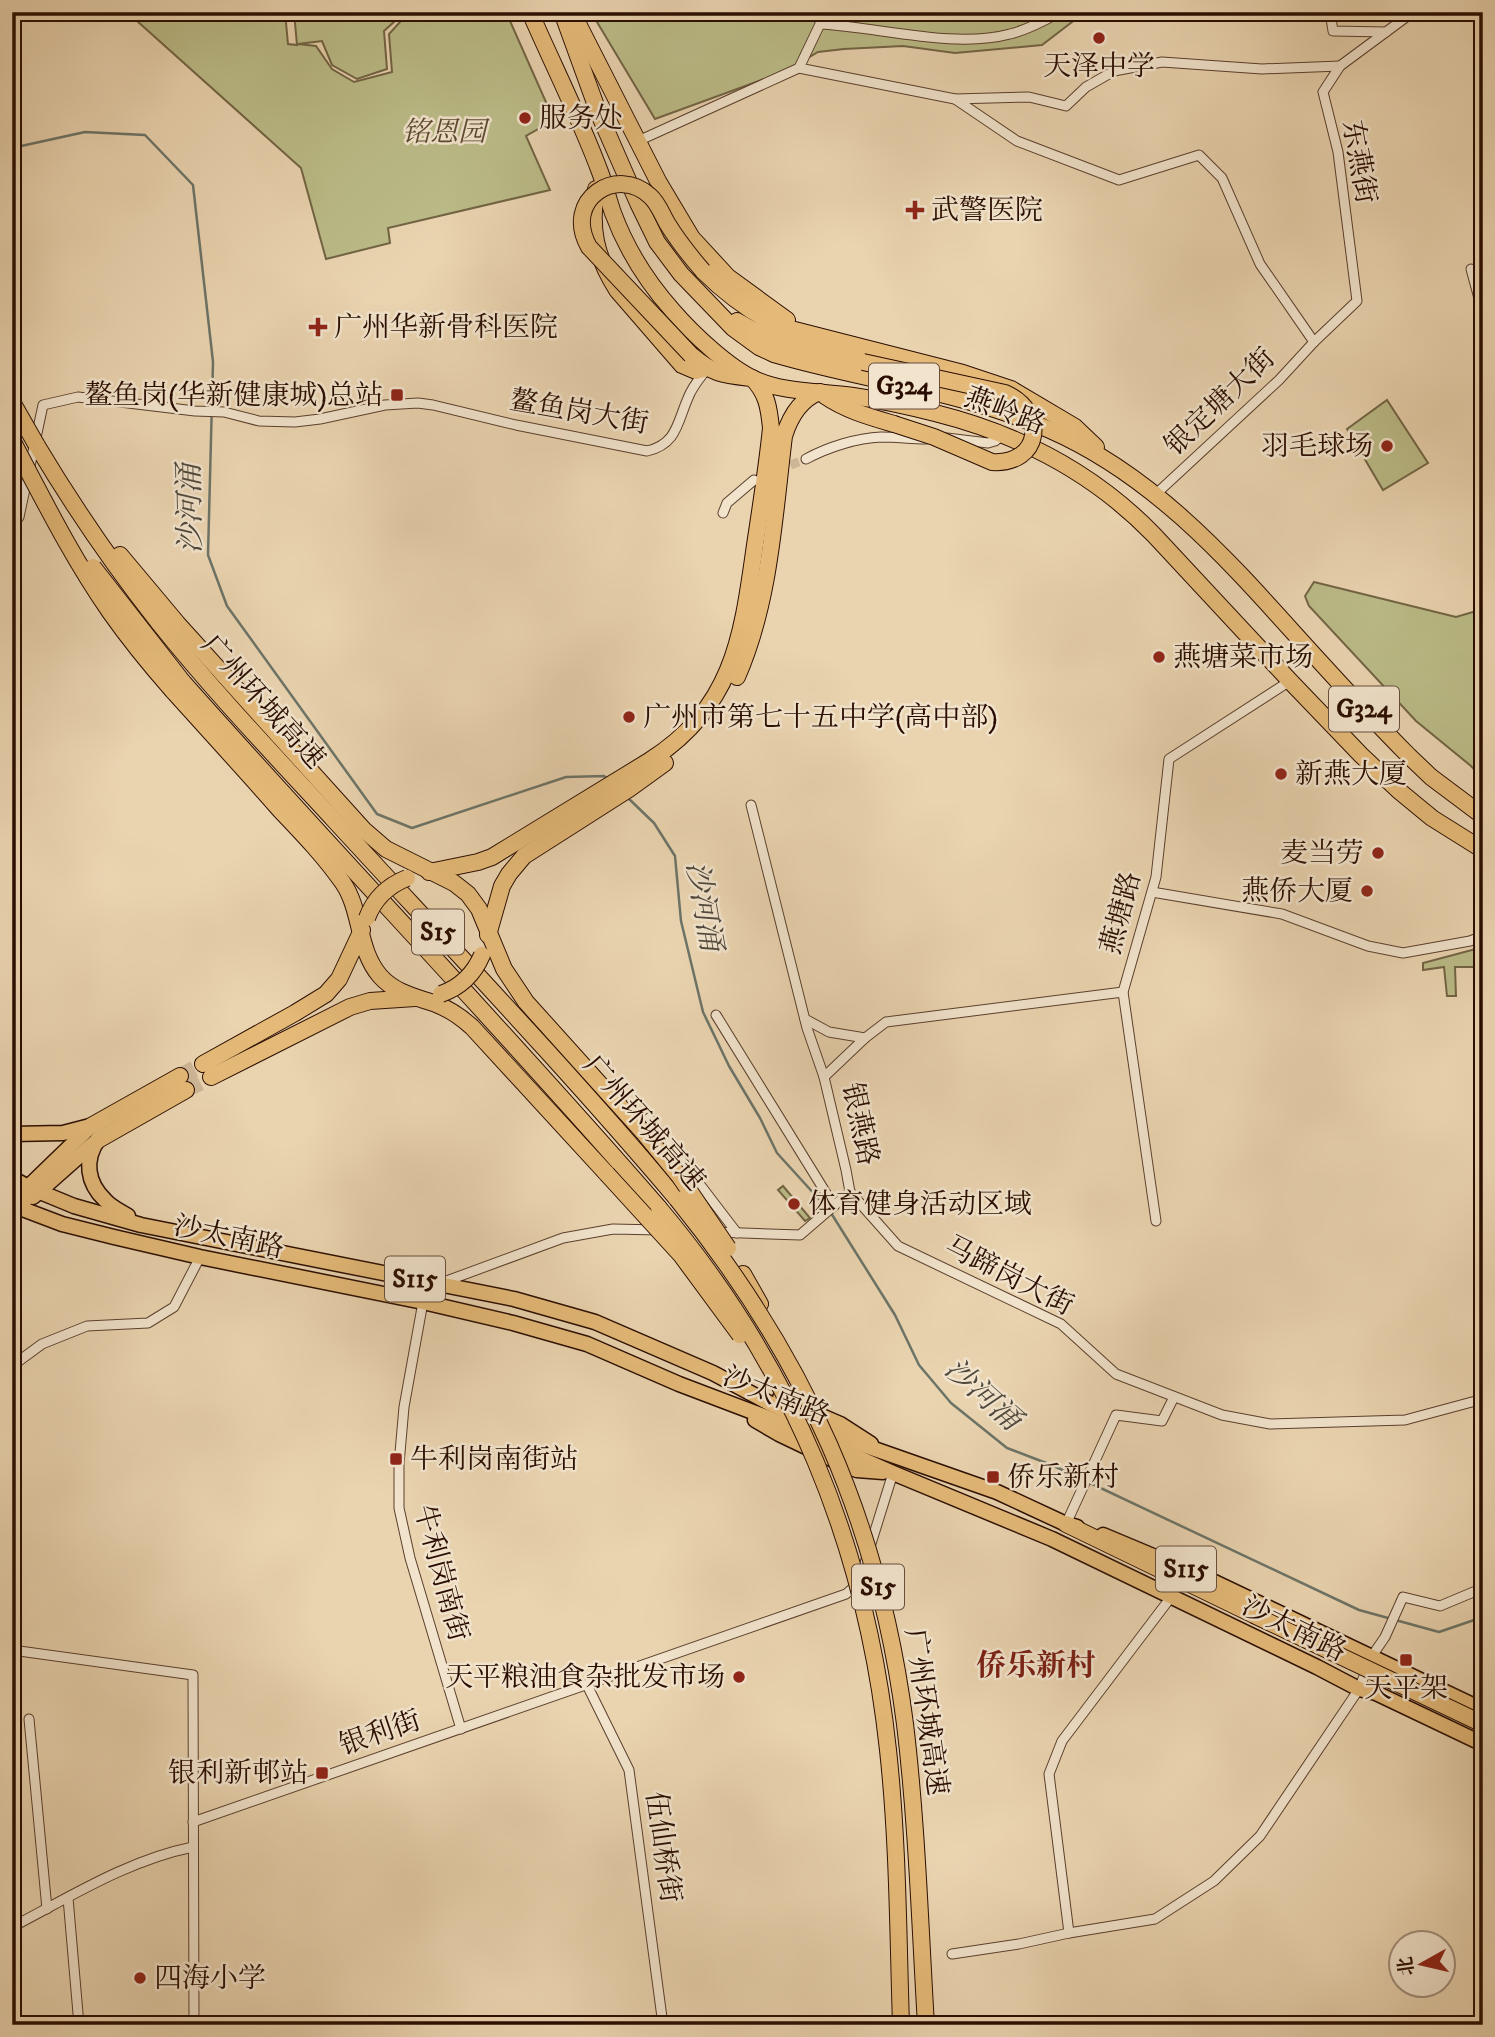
<svg xmlns="http://www.w3.org/2000/svg" width="1495" height="2037" viewBox="0 0 1495 2037" font-family="'IM FELL DW Pica','Noto Serif SC',serif">
  <style>
    .green { fill: #bbbc88; stroke: #726444; stroke-width: 2 }
    .lines { fill: none; stroke-linecap: round; stroke-linejoin: round }
    .stream { stroke: #6c7468; stroke-width: 2.5 }
    .street-tunnel { stroke: #cdb696; stroke-width: 9; stroke-dasharray: 9 4.5; stroke-linecap: butt }
    .highway-tunnel { stroke: #cdb696; stroke-width: 16; stroke-dasharray: 16 8; stroke-linecap: butt }
    .street-casing { stroke: #5a3f2c; stroke-width: 11 }
    .primary-casing { stroke: #2a0d00; stroke-width: 17 }
    .highway-casing { stroke: #2a0d00; stroke-width: 18 }
    .street { stroke: #f1e3cc; stroke-width: 9 }
    .primary { stroke: #e5ba78; stroke-width: 14 }
    .highway { stroke: #e5ba78; stroke-width: 16 }
    .highway-bridge-casing { stroke: #2a0d00; stroke-width: 18; stroke-linecap: butt }
    .highway-bridge { stroke: #e5ba78; stroke-width: 16 }
    .poi-dot { fill: #8f2418; stroke: #f1e3cc; stroke-width: 2.5 }
    .labels { text-anchor: middle; dominant-baseline: central; stroke-width: 5; stroke-linejoin: round; paint-order: stroke }
    .shield { fill: #f1e3cc; stroke: #664d3d; stroke-width: 2 }
    .shield-label { font-size: 26px; font-weight: bold; fill: #2a0d00 }
    .poi-label { font-size: 28px; fill: #2a0d00; stroke: #f1e3cc; text-anchor: start }
    .park-label { font-size: 28px; font-style: italic; fill: #5d4a30; stroke: #f1e3cc }
    .street-label { font-size: 28px; fill: #2a0d00; stroke: #f1e3cc }
    .water-label { font-size: 30px; font-style: italic; fill: #50493d; stroke: #f1e3cc }
    .neighbourhood-label { font-size: 30px; font-weight: bold; fill: #7a1f14; stroke: #f1e3cc }
  </style>
  <rect width="100%" height="100%" fill="#ead4b0"/>
  <filter id="stains"><feTurbulence type="fractalNoise" baseFrequency=".00286" numOctaves="4"/><feColorMatrix values="0 0 0 0 .2 0 0 0 0 .09 0 0 0 0 .02 0 0 0 .5 -.17"/></filter>
  <radialGradient id="worn" r=".72"><stop offset=".6" stop-color="#630" stop-opacity="0"/><stop offset="1" stop-color="#630" stop-opacity=".3"/></radialGradient>
  <g class="green">
    <polygon points="127,12 285,12 288,44 297,45 294,12 405,12 384,31 387,69 357,79 332,65 322,41 298,44 316,46 332,69 354,82 392,72 389,34 409,12 506,12 554,120 526,136 550,190 388,228 390,243 326,259 301,168"/>
    <polygon points="591,12 1085,12 1042,45 955,53 903,46 844,49 818,52 786,71 655,119"/>
    <polygon points="1387,400 1428,463 1383,490 1347,429"/>
    <polygon points="1314,582 1456,617 1483,609 1483,779 1471,766 1416,721 1309,606 1305,596"/>
    <polygon points="1483,947 1483,967 1455,967 1456,996 1447,996 1444,967 1423,970 1423,963"/>
    <polygon points="783,1186 810,1218 805,1221 778,1190"/>
  </g>
  <g class="lines">
    <g class="stream">
      <polyline points="12,148 85,132 145,135 193,185 213,362 208,555 227,606 377,814 412,828 566,777 604,776 607,778"/>
      <polyline points="627,797 654,823 675,856 681,921 703,1012 729,1066 760,1118 777,1153 827,1208"/>
      <polyline points="831,1213 895,1315 919,1365 951,1403 1007,1448 1054,1466 1359,1610 1439,1632 1483,1617"/>
    </g>
    <polyline class="street-tunnel" points="778,470 806,459"/>
    <g class="highway-tunnel">
      <polyline points="180,1076 203,1064"/>
      <polyline points="186,1090 211,1077"/>
    </g>
    <defs>
      <g id="street">
        <polyline points="1330,12 1333,31 1386,32"/>
        <path d="M 799,68 L 820,24 C 879,27 954,49 1010,34 C 1027,30 1044,21 1060,12"/>
        <polyline points="955,99 1029,97 1066,106 1086,87 1114,71 1162,62 1262,69 1340,66"/>
        <polyline points="638,141 799,68 955,99 1017,141 1119,180 1199,155 1222,178 1260,264 1314,342"/>
        <polyline points="1471,269 1483,313"/>
        <polyline points="947,438 988,443 995,441 1003,434"/>
        <path d="M 806,459 C 828,447 857,438 881,437 C 897,437 911,439 926,439"/>
        <polyline points="1156,494 1279,380 1314,342 1357,301 1338,152 1323,92 1340,66 1413,12"/>
        <polyline points="723,513 727,503 754,480"/>
        <path d="M 12,524 L 19,517 L 43,405 L 78,397 L 195,411 L 224,412 L 259,421 L 295,422 L 320,419 L 385,405 L 418,403 L 433,405 L 516,425 L 647,451 C 677,444 677,423 688,398 C 692,387 699,379 706,370"/>
        <polyline points="751,805 807,1028 824,1077"/>
        <polyline points="1152,892 1282,914 1368,946 1403,953 1470,941 1483,936"/>
        <polyline points="716,1015 834,1206"/>
        <polyline points="805,1019 829,1032 865,1038"/>
        <polyline points="649,1118 737,1233"/>
        <polyline points="850,1192 898,1246 1061,1324 1116,1374 1222,1415 1270,1424 1405,1420 1483,1399"/>
        <polyline points="1156,1221 1123,992 1156,877 1169,759 1290,681"/>
        <polyline points="715,1232 800,1235 850,1192 846,1170 824,1077 865,1038 886,1022 1123,992"/>
        <polyline points="441,1283 563,1238 613,1229 659,1230"/>
        <polyline points="423,1302 404,1407 399,1464 399,1508 410,1558 461,1729"/>
        <polyline points="12,1366 42,1344 87,1326 148,1323 174,1307 200,1257"/>
        <polyline points="1066,1524 1116,1415 1162,1421 1174,1397"/>
        <polyline points="12,1650 193,1675 194,2025"/>
        <polyline points="587,1685 629,1770 663,2025"/>
        <polyline points="29,1719 47,1909"/>
        <polyline points="193,1822 846,1594 855,1586 860,1579 893,1473"/>
        <polyline points="68,1898 79,2025"/>
        <path d="M 12,1927 C 70,1897 128,1860 193,1847"/>
        <polyline points="1069,1933 1049,1774 1062,1741 1168,1601"/>
        <polyline points="952,1954 1019,1944 1069,1933 1155,1919 1214,1881 1260,1836 1359,1689 1372,1656 1385,1637 1403,1597 1440,1606 1483,1588"/>
      </g>
      <g id="primary">
        <polyline points="12,1134 63,1133 90,1126"/>
        <path d="M 98,1140 C 84,1160 87,1183 105,1200 C 111,1207 120,1211 128,1216"/>
        <polyline points="12,1178 28,1187 74,1206 141,1225 514,1299 595,1322 713,1373 771,1404 843,1438 997,1492 1066,1524 1077,1527"/>
        <polyline points="33,1197 94,1143"/>
        <polyline points="12,1205 62,1224 114,1237 200,1257 423,1302 513,1323 587,1344 679,1384 766,1417 893,1473 1052,1539 1317,1667 1359,1689 1376,1693 1483,1744"/>
        <polyline points="22,1209 28,1187 91,1126"/>
        <polyline points="780,1398 840,1424 871,1444"/>
        <polyline points="755,1420 779,1434 848,1467 857,1470 883,1472"/>
        <polyline points="1103,1535 1208,1579 1483,1710"/>
      </g>
      <g id="highway">
        <path d="M 530,12 C 553,65 580,118 600,172 C 605,185 608,199 613,213 C 626,248 648,283 673,311 C 692,333 728,367 754,379 C 783,393 821,391 853,396 C 880,400 908,406 935,413 C 1019,434 1094,473 1154,535 L 1290,681 L 1361,755 L 1398,790 L 1432,818 L 1483,850"/>
        <path d="M 562,12 L 599,114 L 638,203 L 657,242 L 681,274 L 733,328 L 759,347 L 774,354 C 866,381 963,391 1050,430 C 1150,474 1222,553 1293,632 C 1331,674 1369,716 1409,756 L 1431,777 L 1483,816"/>
        <polyline points="572,12 658,181 692,238 728,277 787,320"/>
        <path d="M 596,189 C 590,229 595,255 617,290 L 682,365 L 696,371 L 707,368"/>
        <path d="M 703,271 C 726,294 750,312 779,326 L 963,373 L 1011,389 L 1075,427 L 1096,447"/>
        <path d="M 737,321 C 776,345 820,352 863,362"/>
        <path d="M 825,396 C 845,410 870,417 894,424"/>
        <path d="M 36,444 C 73,506 114,566 159,623 C 213,691 276,757 335,821 C 450,946 567,1069 677,1199"/>
        <polyline points="120,555 177,623 364,830 386,849 454,883 468,894 479,909 504,969 526,1002 643,1132"/>
        <path d="M 737,677 C 770,602 774,517 784,436 C 790,417 800,399 820,392"/>
        <path d="M 182,681 C 339,858 504,1029 659,1208"/>
        <path d="M 173,691 C 209,731 245,770 280,810 C 302,833 325,857 343,883 C 362,911 357,949 380,976 C 395,993 416,997 436,1004 C 449,1009 462,1018 472,1027 L 607,1174"/>
        <path d="M 429,872 L 478,862 L 492,857 L 649,761 C 734,707 742,637 755,545 C 761,506 767,467 771,428 C 769,408 767,393 752,378 C 722,375 715,375 691,355"/>
        <polyline points="488,935 502,886 509,874 524,856 629,789 665,763"/>
        <polyline points="203,1064 295,1013 326,994 339,979 362,930"/>
        <polyline points="211,1077 350,1007 370,1001 415,998"/>
        <polyline points="91,1126 180,1076"/>
        <polyline points="98,1140 186,1090"/>
        <polyline points="743,1274 760,1304"/>
        <polyline points="1066,1524 1254,1615"/>
      </g>
    </defs>
    <use href="#street" class="street-casing"/>
    <use href="#primary" class="primary-casing"/>
    <use href="#highway" class="highway-casing"/>
    <use href="#street" class="street"/>
    <use href="#primary" class="primary"/>
    <use href="#highway" class="highway"/>
    <defs>
      <g id="highway-bridge">
        <path d="M 691,355 L 589,247 C 562,199 618,165 650,196 C 658,203 662,214 667,223 C 678,241 690,256 703,271"/>
        <path d="M 863,362 L 1005,393 C 1048,412 1041,465 992,462 L 934,437 L 894,424"/>
        <polyline points="12,402 36,444"/>
        <path d="M 14,444 C 44,501 73,559 110,612 C 129,639 151,666 173,691"/>
        <polyline points="93,567 182,681"/>
        <path d="M 367,918 C 374,899 387,886 407,878"/>
        <path d="M 441,994 C 461,987 474,974 482,955"/>
        <polyline points="643,1132 680,1177 728,1248"/>
        <polyline points="607,1174 681,1255 740,1335"/>
        <path d="M 677,1199 C 805,1357 879,1521 905,1724 C 917,1824 920,1925 926,2025"/>
        <path d="M 659,1208 C 793,1367 866,1544 888,1750 C 898,1841 898,1933 901,2025"/>
        <polyline points="1254,1615 1483,1724"/>
      </g>
    </defs>
    <use href="#highway-bridge" class="highway-bridge-casing"/>
    <use href="#highway-bridge" class="highway-bridge"/>
  </g>
  <g class="poi-dot">
    <circle cx="1099" cy="38" r="7"/>
    <circle cx="525" cy="118" r="7"/>
    <path d="M911.5 199.5h7v7h7v7h-7v7h-7v-7h-7v-7h7z"/>
    <path d="M314.5 316.5h7v7h7v7h-7v7h-7v-7h-7v-7h7z"/>
    <rect x="390" y="388" width="14" height="14" rx="3.5"/>
    <circle cx="1387" cy="446" r="7"/>
    <circle cx="1159" cy="657" r="7"/>
    <circle cx="629" cy="717" r="7"/>
    <circle cx="1281" cy="774" r="7"/>
    <circle cx="1378" cy="853" r="7"/>
    <circle cx="1367" cy="891" r="7"/>
    <circle cx="794" cy="1204" r="7"/>
    <rect x="389" y="1452" width="14" height="14" rx="3.5"/>
    <rect x="986" y="1470" width="14" height="14" rx="3.5"/>
    <rect x="1399" y="1653" width="14" height="14" rx="3.5"/>
    <circle cx="739" cy="1677" r="7"/>
    <rect x="315" y="1766" width="14" height="14" rx="3.5"/>
    <circle cx="140" cy="1978" r="7"/>
  </g>
  <g class="labels">
    <g class="shield">
      <rect x="869" y="363.5" width="70" height="45" rx="5"/>
      <rect x="1329" y="686.5" width="70" height="45" rx="5"/>
      <rect x="412" y="909.5" width="52" height="45" rx="5"/>
      <rect x="385" y="1256.5" width="60" height="45" rx="5"/>
      <rect x="1156" y="1546.5" width="60" height="45" rx="5"/>
      <rect x="852" y="1564.5" width="52" height="45" rx="5"/>
    </g>
    <g class="shield-label">
      <text x="904" y="386">G324</text>
      <text x="1364" y="709">G324</text>
      <text x="438" y="932">S15</text>
      <text x="415" y="1279">S115</text>
      <text x="1186" y="1569">S115</text>
      <text x="878" y="1587">S15</text>
    </g>
    <g class="poi-label">
      <text x="1099" y="66" text-anchor="middle">天泽中学</text>
      <text x="539" y="118">服务处</text>
      <text x="931" y="210">武警医院</text>
      <text x="334" y="327">广州华新骨科医院</text>
      <text x="383" y="395" text-anchor="end">鳌鱼岗(华新健康城)总站</text>
      <text x="1373" y="446" text-anchor="end">羽毛球场</text>
      <text x="1173" y="657">燕塘菜市场</text>
      <text x="643" y="717">广州市第七十五中学(高中部)</text>
      <text x="1295" y="774">新燕大厦</text>
      <text x="1364" y="853" text-anchor="end">麦当劳</text>
      <text x="1353" y="891" text-anchor="end">燕侨大厦</text>
      <text x="808" y="1204">体育健身活动区域</text>
      <text x="410" y="1459">牛利岗南街站</text>
      <text x="1007" y="1477">侨乐新村</text>
      <text x="725" y="1677" text-anchor="end">天平粮油食杂批发市场</text>
      <text x="1406" y="1688" text-anchor="middle">天平架</text>
      <text x="308" y="1773" text-anchor="end">银利新邨站</text>
      <text x="154" y="1978">四海小学</text>
    </g>
    <g class="park-label">
      <text x="444" y="132">铭恩园</text>
    </g>
    <g class="street-label">
      <text transform="translate(1359 162) rotate(80)">东燕街</text>
      <text transform="translate(1220 402) rotate(-44)">银定塘大街</text>
      <text transform="translate(1005 411) rotate(21)">燕岭路</text>
      <text transform="translate(579 412) rotate(10)">鳌鱼岗大街</text>
      <text transform="translate(263 702) rotate(48)">广州环城高速</text>
      <text transform="translate(1121 913) rotate(-75)">燕塘路</text>
      <text transform="translate(644 1123) rotate(49)">广州环城高速</text>
      <text transform="translate(860 1124) rotate(78)">银燕路</text>
      <text transform="translate(229 1237) rotate(12)">沙太南路</text>
      <text transform="translate(1009 1276) rotate(27)">马蹄岗大街</text>
      <text transform="translate(776 1396) rotate(22)">沙太南路</text>
      <text transform="translate(441 1573) rotate(75)">牛利岗南街</text>
      <text transform="translate(1294 1629) rotate(26)">沙太南路</text>
      <text transform="translate(926 1712) rotate(82)">广州环城高速</text>
      <text transform="translate(380 1733) rotate(-19)">银利街</text>
      <text transform="translate(663 1847) rotate(82)">伍仙桥街</text>
    </g>
    <g class="water-label">
      <text transform="translate(191 509) rotate(-91)">沙河涌</text>
      <text transform="translate(703 906) rotate(80)">沙河涌</text>
      <text transform="translate(982 1395) rotate(42)">沙河涌</text>
    </g>
    <g class="neighbourhood-label">
      <text x="1036" y="1666">侨乐新村</text>
    </g>
  </g>
  <rect width="1495" height="2037" fill="none" stroke="#ead4b0" stroke-width="42"/>
  <rect x="14" y="14" width="1467" height="2009" fill="none" stroke="#2a0d00" stroke-width="3.5"/>
  <rect x="21" y="21" width="1453" height="1995" fill="none" stroke="#2a0d00" stroke-width="2"/>
  <g transform="translate(1422 1964) rotate(262)"><circle r="33" fill="#f1e3cc" stroke="#a18d7a" stroke-width="2"/>
  <path d="M0-5L12 26L0 18L-12 26Z" fill="#8f2418"/>
  <text y="-10" font-size="19" font-weight="bold" text-anchor="middle" fill="#2a0d00">北</text>
  </g>
  <rect width="100%" height="100%" filter="url(#stains)"/>
  <rect width="100%" height="100%" fill="url(#worn)"/>
</svg>
